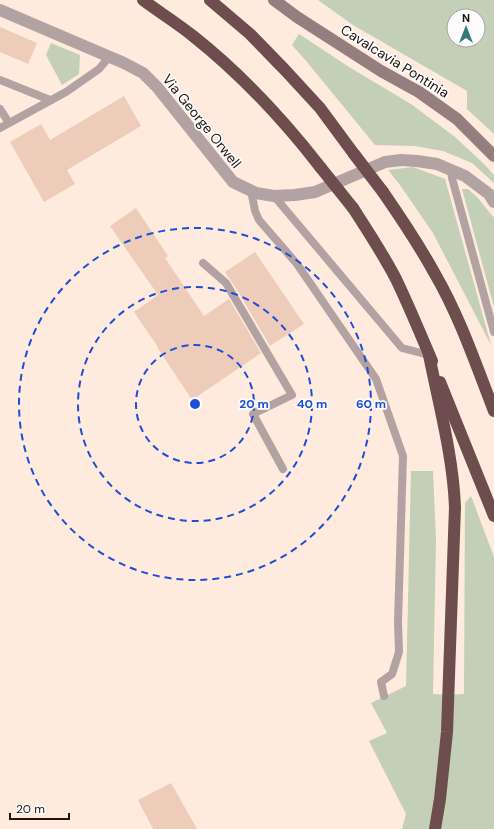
<svg xmlns="http://www.w3.org/2000/svg" width="494" height="829" viewBox="0 0 494 829" font-family="'DM Sans',sans-serif">
  <style>
    .green { fill: #c3cfb6; fill-rule: evenodd }
    .building { fill: #edccb9 }
    .lines { fill: none; stroke-linecap: round; stroke-linejoin: round }
    .lane { stroke: #b3a2a2; stroke-width: 8 }
    .street { stroke: #b3a2a2; stroke-width: 12 }
    .secondary { stroke: #957e7e; stroke-width: 12 }
    .highway { stroke: #6d4d4d; stroke-width: 12 }
    .highway-bridge { stroke: #6d4d4d; stroke-width: 12 }
    .ring { fill: none; stroke: #1d4ed8; stroke-width: 2; stroke-dasharray: 7 5 }
    .labels { text-anchor: middle; dominant-baseline: central; stroke-width: 3.5; stroke-linejoin: round; paint-order: stroke }
    .street-label { font-size: 14px; fill: #20140d; stroke: #fcfcfc }
    .centre { fill: #1d4ed8; stroke: #fcfcfc; stroke-width: 2 }
    .ring-label { font-size: 12px; text-anchor: middle; font-weight: bold; fill: #1d4ed8; stroke: #fcfcfc; stroke-width: 3.5; stroke-linejoin: round; paint-order: stroke }
  </style>
  <rect width="100%" height="100%" fill="#ffeade"/>
  <g class="green">
    <path d="M 318,0 L 494,0 L 494,134 L 467,109 L 467,91 L 353,25 ZM 454,16 L 478,16 L 478,40 L 454,40 Z"/>
    <polygon points="299,34 349,67 411,104 455,137 484,164 494,175 494,183 472,163 443,151 415,146 375,145 307,62 292,45"/>
    <polygon points="51,43 80,55 79,74 62,85 46,55"/>
    <polygon points="413,167 445,179 491,345 433,233 400,185 388,170"/>
    <polygon points="462,189 468,189 478,198 494,218 494,307"/>
    <polygon points="411,471 433,471 436,540 433,694 448,695 464,694 465,503 471,496 494,557 494,829 402,829 406,814 369,741 387,733 371,703 406,686"/>
  </g>
  <g class="building">
    <polygon points="0,27 37,43 28,64 0,52"/>
    <polygon points="124,96 141,126 67,170 75,184 44,202 10,142 41,124 50,140"/>
    <polygon points="136,208 168,256 165,258 204,316 229,299 261,353 192,400 157,347 158,347 134,312 158,295 110,226"/>
    <polygon points="255,252 304,324 270,346 239,293 225,272"/>
    <polygon points="171,783 197,829 153,829 138,800"/>
  </g>
  <g class="lines">
    <g class="lane">
      <polyline points="0,80 50,100"/>
      <polyline points="0,109 9,123"/>
      <polyline points="0,128 66,92 99,69 109,57"/>
      <polyline points="451,169 452,178 494,332"/>
      <polyline points="251,190 255,211 259,220 297,264 376,379 403,456 398,622 399,652 392,674 381,682 384,696"/>
      <polyline points="274,196 402,348 429,355"/>
      <polyline points="203,263 226,283 292,395 253,414 283,469"/>
    </g>
    <polyline class="street" points="0,10 124,63 143,73 157,87 233,182 256,193 274,196 295,195 315,192 385,162 401,160 417,161 437,164 465,176 489,194 494,202"/>
    <polyline class="secondary" points="274,0 297,17 381,71 419,92 457,119 494,156"/>
    <g class="highway">
      <path d="M 143,0 C 159,12 177,23 193,36 C 241,74 283,119 321,168"/>
      <polyline points="210,0 250,34 285,70 320,108 354,154"/>
      <path d="M 383,192 C 401,218 419,245 435,274 C 460,317 476,365 494,411"/>
      <path d="M 353,208 C 368,231 383,254 396,279 C 409,306 420,333 432,361"/>
      <path d="M 429,355 C 439,405 453,456 455,507 L 447,732 L 440,799 L 435,829"/>
      <polyline points="440,382 494,516"/>
    </g>
    <g class="highway-bridge">
      <polyline points="354,154 383,192"/>
      <polyline points="321,168 353,208"/>
    </g>
  </g>
  <g class="ring">
    <circle cx="195" cy="404" r="59"/>
    <circle cx="195" cy="404" r="117"/>
    <circle cx="195" cy="404" r="176"/>
  </g>
  <g class="labels">
    <g class="street-label">
      <text transform="translate(395 61) rotate(32)">Cavalcavia Pontinia</text>
      <text transform="translate(202 121) rotate(51)">Via George Orwell</text>
    </g>
  </g>
  <circle cx="195" cy="404" r="6" class="centre"/>
  <g class="ring-label">
    <text x="254" y="408">20 m</text>
    <text x="312" y="408">40 m</text>
    <text x="371" y="408">60 m</text>
  </g>
  <g transform="translate(466 28)"><circle r="19" fill="#fcfcfc" stroke="#a49f9c"/>
  <path d="M0-3L7 15L0 10L-7 15Z" fill="#337b77"/>
  <text y="-6" font-size="11" font-weight="bold" text-anchor="middle" fill="#20140d">N</text>
  </g>
  <path d="M10 813v6h59v-6" fill="none" stroke="#20140d" stroke-width="2"/>
  <text x="16" y="813" font-size="12" fill="#20140d" stroke="#fcfcfc" stroke-width="3" paint-order="stroke">20 m</text>
</svg>
